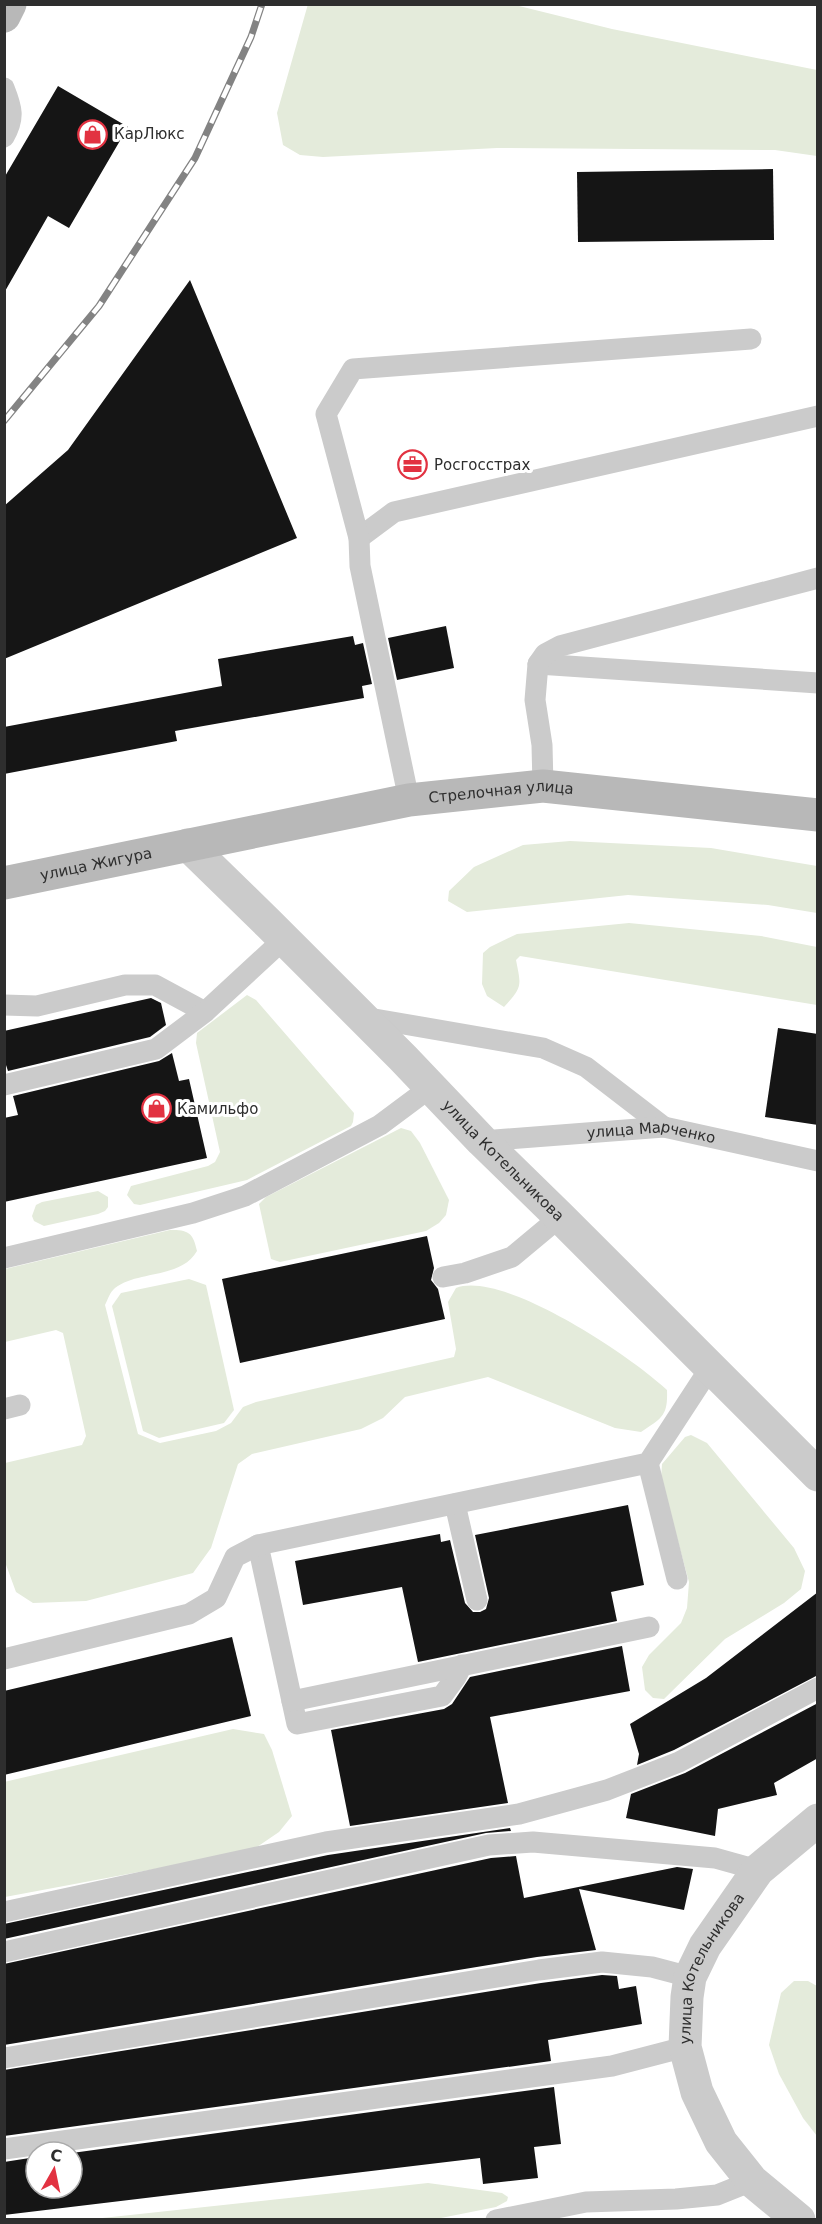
<svg xmlns="http://www.w3.org/2000/svg" width="822" height="2224" viewBox="0 0 822 2224" font-family="'DejaVu Sans',sans-serif">
  <style>
    .green { fill: #e4ebdb }
    .building { fill: #151515 }
    .lines { fill: none; stroke-linecap: round; stroke-linejoin: round }
    .lane { stroke: #cbcbcb; stroke-width: 21 }
    .street { stroke: #cbcbcb; stroke-width: 33 }
    .secondary { stroke: #b8b8b8; stroke-width: 33 }
    .rail-casing { stroke: #838383; stroke-width: 7 }
    .rail { stroke: #fff; stroke-width: 4.5; stroke-dasharray: 14; stroke-linecap: butt }
    .labels { text-anchor: middle; dominant-baseline: central; stroke-width: 6; stroke-linejoin: round; paint-order: stroke }
    .poi-label { font-size: 15px; fill: #2e2e2e; stroke: #fff; text-anchor: start }
    .street-label { font-size: 15px; fill: #2e2e2e; stroke: #fff }
  </style>
  <rect width="100%" height="100%" fill="#fff"/>
  <g class="green">
    <polygon points="308,4 515,5 612,29 817,70 817,156 775,150 497,148 323,157 300,155 283,145 277,113"/>
    <polygon points="570,841 711,848 817,866 817,913 768,905 628,895 467,912 448,901 449,891 474,867 523,845"/>
    <path d="M 629,923 L 761,936 L 817,947 L 817,1005 L 520,956 L 516,960 C 521,986 523,986 504,1007 L 487,996 L 482,984 L 483,953 L 490,947 L 517,934 Z"/>
    <polygon points="247,995 256,1000 354,1113 353,1122 351,1126 247,1180 140,1205 134,1204 127,1195 131,1186 208,1166 215,1162 220,1152 196,1043 197,1033"/>
    <polygon points="401,1128 411,1131 420,1143 449,1200 446,1215 439,1223 426,1231 280,1262 271,1259 259,1204 266,1197"/>
    <polygon points="98,1191 108,1197 108,1207 105,1211 98,1214 44,1226 34,1221 32,1216 36,1205 42,1202"/>
    <path d="M 170,1230 C 188,1230 193,1232 197,1251 C 181,1279 139,1270 115,1288 C 110,1292 108,1299 105,1305 L 138,1434 L 160,1443 L 216,1431 L 231,1423 L 243,1407 L 256,1402 L 454,1357 L 456,1349 L 448,1302 L 456,1288 C 503,1270 632,1357 667,1390 C 668,1416 662,1418 641,1432 L 615,1428 L 488,1377 L 405,1397 L 383,1418 L 361,1429 L 252,1454 L 238,1464 L 211,1548 L 193,1573 L 86,1601 L 33,1603 L 16,1592 L 5,1562 L 5,1463 L 82,1445 L 86,1436 L 63,1333 L 56,1330 L 5,1342 L 5,1269 Z"/>
    <polygon points="189,1279 206,1285 234,1410 224,1423 159,1438 143,1431 112,1306 121,1293"/>
    <polygon points="691,1435 707,1443 794,1548 805,1571 801,1589 784,1603 725,1639 664,1699 653,1698 645,1690 642,1667 649,1655 681,1623 687,1608 689,1582 661,1479 662,1464 685,1437"/>
    <polygon points="233,1729 264,1734 272,1750 292,1816 279,1832 251,1851 5,1897 4,1782"/>
    <polygon points="794,1981 808,1981 817,1986 817,2136 803,2118 779,2074 769,2045 781,1993"/>
    <polygon points="428,2183 502,2193 508,2197 507,2201 496,2207 431,2220 93,2219"/>
  </g>
  <g class="building">
    <polygon points="58,86 128,127 69,228 48,216 4,293 4,178"/>
    <polygon points="773,169 774,240 578,242 577,172"/>
    <polygon points="190,280 297,538 4,659 4,506 68,450"/>
    <polygon points="446,626 454,668 397,680 388,638"/>
    <polygon points="353,636 355,645 363,643 372,684 362,686 364,698 175,731 177,741 4,774 4,727 222,686 218,659"/>
    <polygon points="151,998 161,1003 166,1025 150,1037 8,1071 4,1059 4,1031"/>
    <polygon points="778,1028 818,1034 818,1125 765,1117"/>
    <polygon points="172,1053 179,1081 189,1079 207,1158 4,1202 4,1118 18,1115 13,1096 159,1061"/>
    <polygon points="427,1236 434,1268 431,1280 438,1289 445,1319 240,1363 222,1279"/>
    <polygon points="628,1505 644,1585 611,1592 617,1621 418,1662 402,1587 303,1605 295,1561 440,1534 441,1542 450,1540 465,1603 473,1612 480,1612 486,1609 489,1598 475,1535"/>
    <polygon points="818,1592 818,1675 674,1750 637,1765 639,1754 630,1724 706,1678"/>
    <polygon points="232,1637 251,1716 4,1775 4,1691"/>
    <polygon points="622,1646 630,1691 490,1717 508,1803 350,1826 331,1730 444,1709 452,1704 470,1677"/>
    <polygon points="818,1703 818,1758 774,1783 777,1795 718,1809 715,1836 626,1818 631,1794 685,1773"/>
    <polygon points="510,1828 511,1831 486,1833 4,1939 4,1924 328,1855"/>
    <polygon points="516,1856 524,1898 677,1867 693,1869 684,1910 579,1889 596,1950 537,1957 4,2045 4,1964 491,1858"/>
    <polygon points="602,1975 617,1976 619,1989 636,1986 642,2024 548,2040 551,2061 4,2136 4,2070 541,1983"/>
    <polygon points="554,2087 561,2144 534,2147 538,2178 483,2184 480,2158 4,2215 4,2162 36,2157 36,2188 72,2188 72,2153"/>
  </g>
  <g class="lines">
    <g class="lane">
      <path d="M 4,88 C 12,108 15,118 4,137"/>
      <polyline points="359,538 394,512 818,416"/>
      <polyline points="538,664 818,683"/>
      <polyline points="543,786 542,745 535,700 538,664 545,654 560,646 818,578"/>
      <polyline points="409,800 360,566 359,538 326,414 353,369 751,339"/>
      <polyline points="4,1005 37,1006 125,985 155,985 205,1012"/>
      <polyline points="363,1017 543,1048 586,1067 664,1127"/>
      <polyline points="4,1085 156,1049 205,1012 284,939"/>
      <path id="s1" d="M 482,1141 L 664,1127 L 818,1161"/>
      <polyline points="4,1258 193,1213 245,1196 380,1125 431,1087"/>
      <polyline points="443,1277 465,1273 512,1257 560,1217"/>
      <polyline points="4,1409 20,1405"/>
      <polyline points="648,1463 677,1579"/>
      <polyline points="455,1504 477,1600"/>
      <polyline points="258,1545 297,1724 442,1696 456,1677 462,1665"/>
      <polyline points="4,1659 189,1614 216,1598 235,1557 258,1545 648,1463 710,1368"/>
      <polyline points="292,1701 649,1627"/>
      <polyline points="4,1912 326,1842 519,1814 607,1790 679,1762 818,1688"/>
      <polyline points="4,1952 489,1845 533,1842 715,1858 758,1870"/>
      <polyline points="4,2058 539,1970 602,1962 652,1967 690,1977"/>
      <polyline points="4,2149 612,2066 685,2047"/>
      <polyline points="496,2220 586,2202 676,2199 717,2195 752,2181"/>
    </g>
    <g class="street">
      <path id="s2" d="M 188,845 L 269,924 L 403,1058 L 482,1141 L 560,1217 L 818,1475"/>
      <path id="s3" d="M 799,2220 L 752,2181 L 721,2142 L 697,2092 L 685,2047 L 687,1997 L 690,1977 L 705,1946 L 758,1870 L 818,1820"/>
    </g>
    <g class="secondary">
      <polyline points="4,16 10,4"/>
      <path id="s4" d="M 4,883 L 409,800 L 543,786 L 818,815"/>
    </g>
    <defs>
      <polyline id="rail" points="4,421 99,306 195,158 251,37 262,4"/>
    </defs>
    <use href="#rail" class="rail-casing"/>
    <use href="#rail" class="rail"/>
  </g>
  <defs>
    <symbol id="shop-ring" viewBox="-11 -11 22 22"><circle r="9.5" fill="#fff" stroke="#e23241" stroke-width="1.5"/><path d="M-5-2.5h2.3a2.7 3.5 0 0 1 5.4 0H5L5.5 6h-11ZM-1.5-2.5h3a1.5 2.3 0 0 0-3 0Z" fill="#e23241"/></symbol>
    <symbol id="office-ring" viewBox="-11 -11 22 22"><circle r="9.5" fill="#fff" stroke="#e23241" stroke-width="1.5"/><path d="M-6-3h4V-5.5h4V-3h4V5H-6ZM-1-4.5V-3h2v-1.5ZM-6 0V1H6V0Z" fill="#e23241"/></symbol>
  </defs>
  <g fill-rule="evenodd">
    <use href="#shop-ring" x="76" y="118" width="33" height="33"/>
    <use href="#office-ring" x="396" y="448" width="33" height="33"/>
    <use href="#shop-ring" x="140" y="1092" width="33" height="33"/>
  </g>
  <g class="labels">
    <g class="poi-label">
      <text x="114" y="134">КарЛюкс</text>
      <text x="434" y="465">Росгосстрах</text>
      <text x="177" y="1109">Камильфо</text>
    </g>
    <g class="street-label">
      <text stroke="none"><textPath href="#s4" startOffset="506">Стрелочная улица</textPath></text>
      <text stroke="none"><textPath href="#s4" startOffset="94">улица Жигура</textPath></text>
      <text stroke="none"><textPath href="#s1" startOffset="170">улица Марченко</textPath></text>
      <text stroke="none"><textPath href="#s2" startOffset="446">улица Котельникова</textPath></text>
      <text stroke="none"><textPath href="#s3" startOffset="298">улица Котельникова</textPath></text>
    </g>
  </g>
  <rect width="822" height="2224" fill="none" stroke="#2e2e2e" stroke-width="12"/>
  <g transform="translate(54 2170) rotate(9)"><circle r="28" fill="#ffffff" stroke="#ababab" stroke-width="1.5"/>
  <path d="M0-4.5L10 22L0 15L-10 22Z" fill="#e23241"/>
  <text y="-9" font-size="16" font-weight="bold" text-anchor="middle" fill="#2e2e2e">С</text>
  </g>
</svg>
